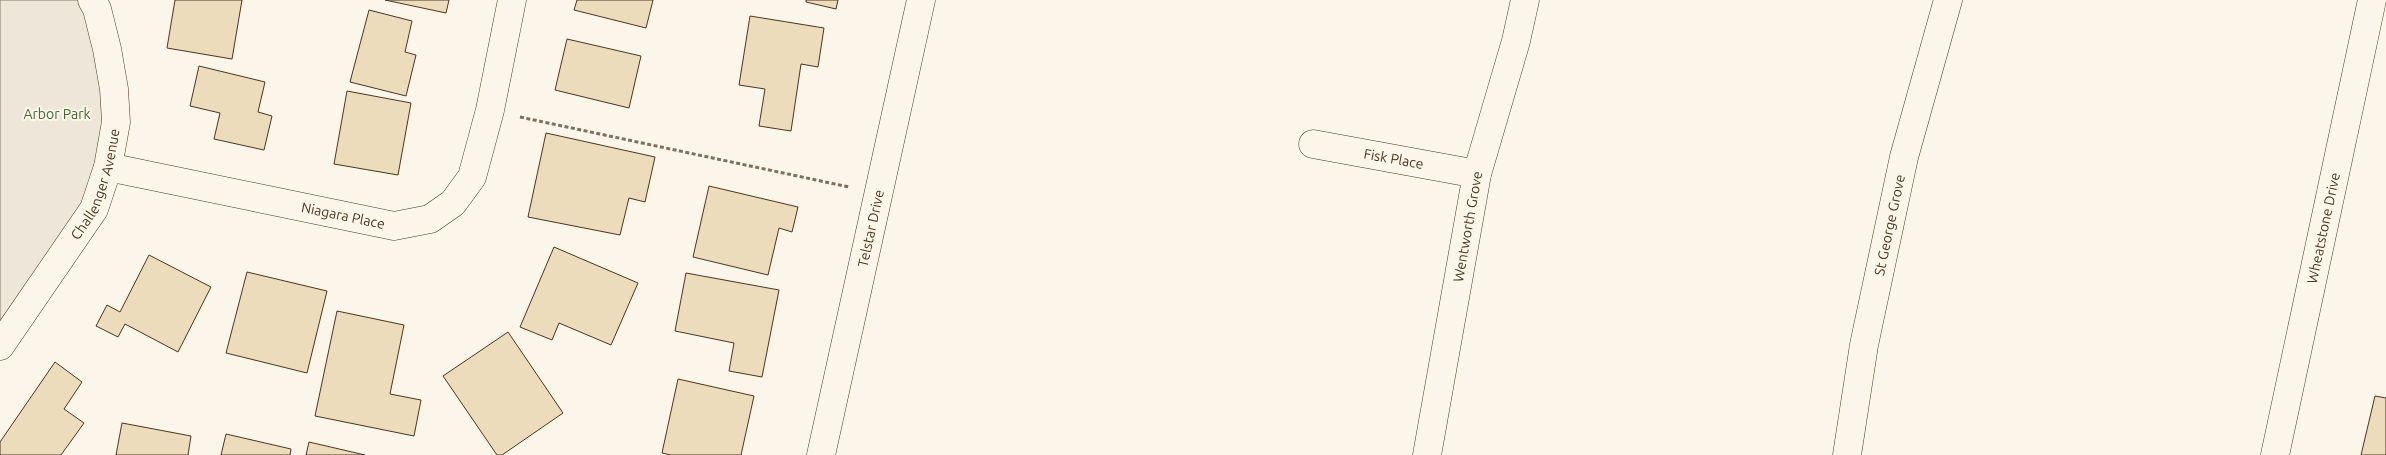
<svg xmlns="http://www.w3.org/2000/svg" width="2386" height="455" viewBox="0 0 2386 455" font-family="Ubuntu,sans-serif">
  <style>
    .green { fill: #ede6d9; stroke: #887966 }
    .building { fill: #ecdcbc; stroke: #4a3520 }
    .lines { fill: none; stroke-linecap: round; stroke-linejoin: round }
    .minor-casing { stroke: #4a3520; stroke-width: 29 }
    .tertiary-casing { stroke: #4a3520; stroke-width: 29 }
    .path { stroke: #7f6f5c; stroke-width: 3; stroke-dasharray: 4 2.5; stroke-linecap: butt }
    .minor { stroke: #fbf6e9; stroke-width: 28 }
    .tertiary { stroke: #fbf6e9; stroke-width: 28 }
    .labels { text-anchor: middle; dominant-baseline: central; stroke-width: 4; stroke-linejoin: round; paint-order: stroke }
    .park-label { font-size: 14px; fill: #436837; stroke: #fbf6e9 }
    .street-label { font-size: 14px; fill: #4a3520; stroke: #fbf6e9 }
  </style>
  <rect width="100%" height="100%" fill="#fbf6e9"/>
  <polygon class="green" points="0,0 92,0 108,167 0,346"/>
  <g class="building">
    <polygon points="175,0 242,0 232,59 167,48"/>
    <polygon points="385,0 449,0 446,13"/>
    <polygon points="577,0 653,0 646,28 574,10"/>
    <polygon points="806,0 838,0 836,9 806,2"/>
    <polygon points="369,10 412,21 405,52 416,55 406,96 350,82"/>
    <polygon points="750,16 824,28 818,67 801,64 791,131 759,126 765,89 739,85"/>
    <polygon points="567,39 641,56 629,108 555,90"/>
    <polygon points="199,66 265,82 258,112 272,116 264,150 214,139 220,113 190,106"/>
    <polygon points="347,91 411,103 398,175 334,164"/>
    <polygon points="546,133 655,157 645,202 629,198 620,235 528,217"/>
    <polygon points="709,186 798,207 792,232 779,228 768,275 693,257"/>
    <polygon points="554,247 638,283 611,345 559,323 552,340 520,327"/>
    <polygon points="149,255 211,287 178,352 125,324 118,337 96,326 107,305 120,312"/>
    <polygon points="247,272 327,291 307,373 226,353"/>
    <polygon points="686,273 779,290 762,377 729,371 734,343 675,331"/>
    <polygon points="337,311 404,325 390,394 421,400 414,436 315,416"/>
    <polygon points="508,332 563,413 502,455 497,455 443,376"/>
    <polygon points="55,362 82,382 64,409 84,423 61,455 0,455 0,442"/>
    <polygon points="678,379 754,396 741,455 671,455 662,453"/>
    <polygon points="2375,396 2386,398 2386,455 2361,455"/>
    <polygon points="122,423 191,436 188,455 116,455"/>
    <polygon points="226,434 291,449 290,455 221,455"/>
    <polygon points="309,442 365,455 306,455"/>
  </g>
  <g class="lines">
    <defs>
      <g id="minor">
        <path id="s1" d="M 1313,144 L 1477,174"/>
        <path id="s2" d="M 108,167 L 394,226 L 430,219 L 453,203 L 472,177 L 490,110 L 512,0"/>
        <path id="s3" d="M 0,346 L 94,209 L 108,167 L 116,122 L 114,89 L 107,49 L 97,9 L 92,0"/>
        <path id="s4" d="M 1427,455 L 1477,174 L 1516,41 L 1525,0"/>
        <path id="s5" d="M 1847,455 L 1864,345 L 1904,157 L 1948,0"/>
      </g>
      <g id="tertiary">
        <path id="s6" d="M 821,455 L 921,0"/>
        <path id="s7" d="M 2275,455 L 2372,0"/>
      </g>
    </defs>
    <use href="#minor" class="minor-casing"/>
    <use href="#tertiary" class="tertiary-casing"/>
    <polyline class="path" points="520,117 849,187"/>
    <use href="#minor" class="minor"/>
    <use href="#tertiary" class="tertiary"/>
  </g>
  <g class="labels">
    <g class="park-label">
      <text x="57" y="114">Arbor Park</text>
    </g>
    <g class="street-label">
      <text stroke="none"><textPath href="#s1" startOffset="82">Fisk Place</textPath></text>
      <text stroke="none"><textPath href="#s3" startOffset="190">Challenger Avenue</textPath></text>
      <text stroke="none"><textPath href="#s2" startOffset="240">Niagara Place</textPath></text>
      <text stroke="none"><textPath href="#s4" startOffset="232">Wentworth Grove</textPath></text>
      <text stroke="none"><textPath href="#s5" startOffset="234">St George Grove</textPath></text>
      <text stroke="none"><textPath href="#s6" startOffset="232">Telstar Drive</textPath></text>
      <text stroke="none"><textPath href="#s7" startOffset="232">Wheatstone Drive</textPath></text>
    </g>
  </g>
</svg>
